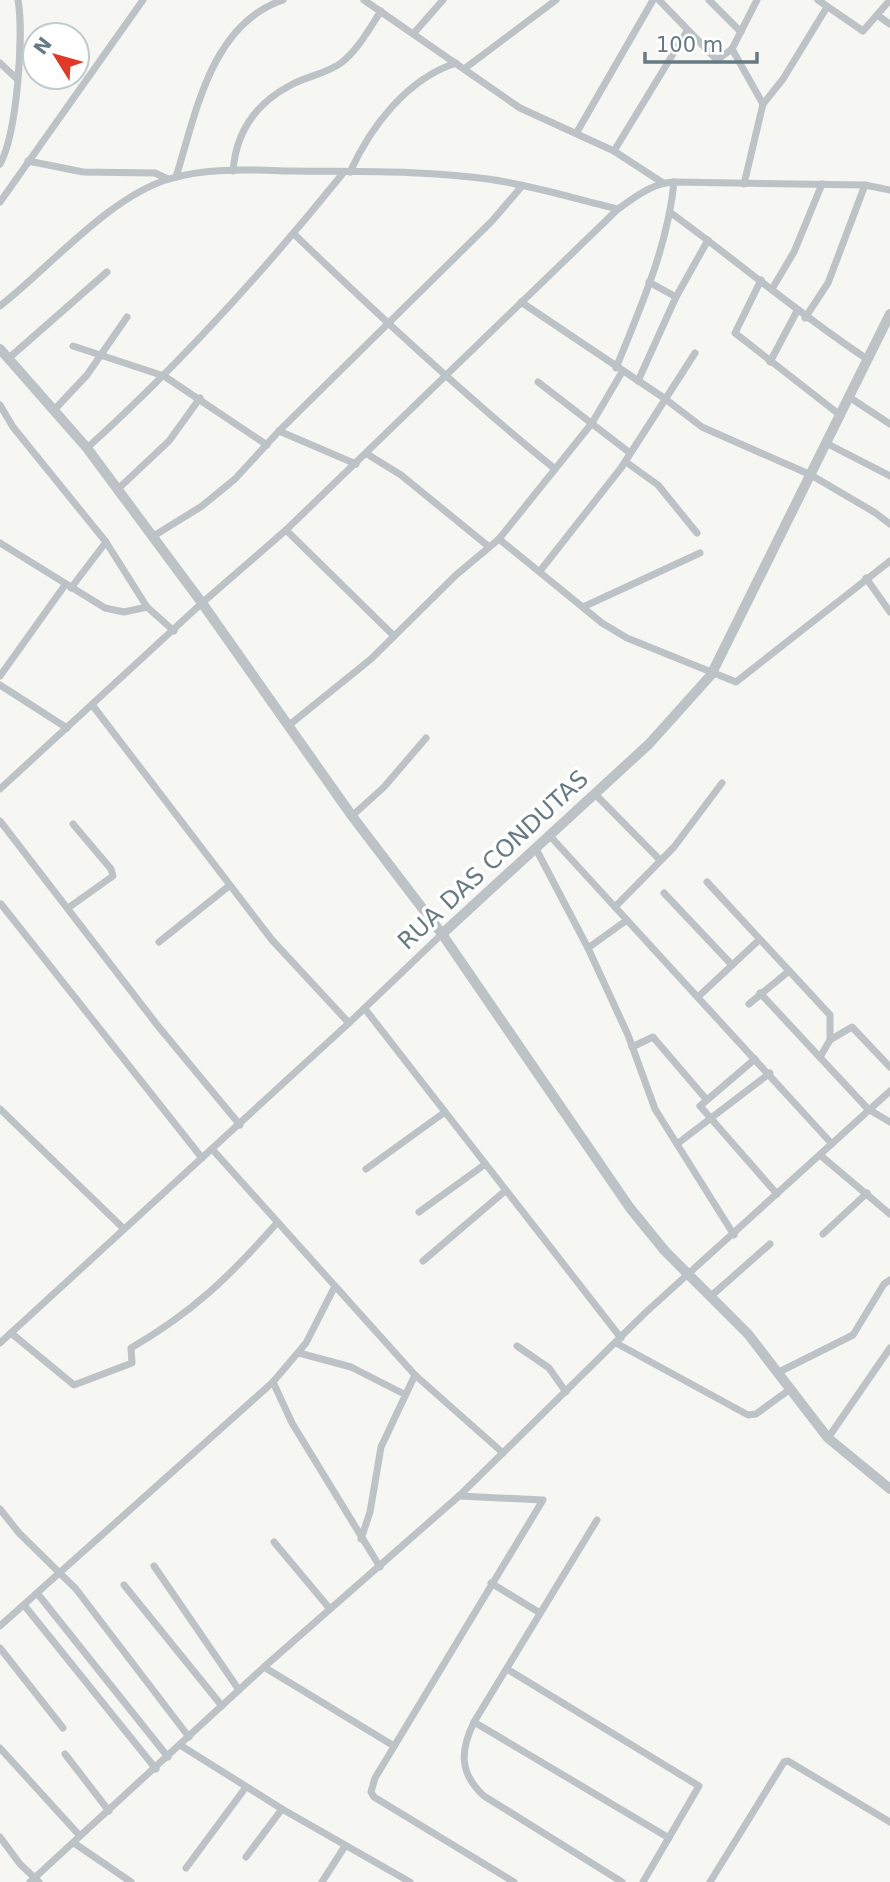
<svg xmlns="http://www.w3.org/2000/svg" width="890" height="1882" viewBox="0 0 890 1882" font-family="'DejaVu Sans',sans-serif">
  <style>
    .lines { fill: none; stroke-linecap: round; stroke-linejoin: round }
    .minor { stroke: #bcc2c5; stroke-width: 7 }
    .tertiary { stroke: #bcc2c5; stroke-width: 10 }
    .labels { text-anchor: middle; dominant-baseline: central; stroke-width: 7; stroke-linejoin: round; paint-order: stroke }
    .street-label { font-size: 24px; fill: #657a83; stroke: #fff }
  </style>
  <rect width="100%" height="100%" fill="#f6f6f3"/>
  <g class="lines">
    <g class="minor">
      <polyline points="364,0 520,108 614,151 663,183"/>
      <polyline points="659,0 717,60 732,49 757,0"/>
      <polyline points="709,0 741,32"/>
      <polyline points="818,0 863,31 890,0"/>
      <polyline points="877,15 890,24"/>
      <polyline points="414,33 443,0"/>
      <polyline points="732,49 763,104"/>
      <polyline points="0,63 17,79"/>
      <polyline points="464,69 556,0"/>
      <polyline points="577,132 653,0"/>
      <polyline points="614,151 687,31"/>
      <polyline points="28,161 83,172 155,173 168,179"/>
      <path d="M 0,164 C 17,134 24,34 18,0"/>
      <path d="M 233,171 C 236,132 256,103 291,85 C 307,76 326,74 341,63 C 358,50 369,29 381,11"/>
      <path d="M 350,172 C 371,126 407,79 456,63"/>
      <path d="M 176,177 C 196,113 211,24 283,0"/>
      <polyline points="744,184 763,104 783,79 827,7"/>
      <polyline points="0,202 143,0"/>
      <path d="M 671,213 C 737,261 799,314 867,359"/>
      <path d="M 294,234 C 378,315 464,395 555,469"/>
      <polyline points="761,280 735,333 840,415"/>
      <polyline points="649,282 676,297"/>
      <polyline points="772,289 794,252 822,184"/>
      <polyline points="521,302 664,398 702,427 811,475 874,512 890,524"/>
      <path d="M 0,306 C 50,267 109,197 169,179 C 207,167 253,170 291,171 C 356,172 424,170 488,179 C 532,185 575,199 618,209"/>
      <polyline points="805,318 828,283 865,185"/>
      <polyline points="73,346 164,376 267,445"/>
      <polyline points="9,358 107,272"/>
      <polyline points="770,362 797,311"/>
      <path d="M 616,368 C 640,309 668,246 674,182"/>
      <polyline points="638,381 676,297 708,240"/>
      <polyline points="538,382 630,453"/>
      <polyline points="849,397 890,424"/>
      <polyline points="0,405 13,427 106,542 147,607 174,631"/>
      <polyline points="55,409 87,375 127,317"/>
      <polyline points="279,431 356,464"/>
      <polyline points="826,443 890,476"/>
      <path d="M 87,448 C 180,364 265,270 344,172"/>
      <polyline points="367,454 401,475 488,546"/>
      <polyline points="626,462 658,485 697,533"/>
      <polyline points="118,489 169,441 200,398"/>
      <polyline points="286,530 394,636"/>
      <polyline points="152,537 202,506 235,479 279,431 492,221 522,186"/>
      <polyline points="499,539 602,623 627,638 736,682 890,561"/>
      <polyline points="0,543 105,608 124,612 147,607"/>
      <polyline points="540,571 621,468 695,353"/>
      <polyline points="866,578 890,612"/>
      <polyline points="71,588 106,542"/>
      <polyline points="583,607 700,553"/>
      <polyline points="0,676 65,585"/>
      <polyline points="0,685 67,728"/>
      <polyline points="93,706 272,940 349,1023"/>
      <polyline points="288,726 371,659 456,575 499,539 592,423 622,372"/>
      <path d="M 0,789 L 202,603 L 286,530 L 618,209 C 635,197 652,183 674,182 L 865,185 L 890,190"/>
      <polyline points="596,795 660,860"/>
      <polyline points="352,816 384,787 426,738"/>
      <polyline points="0,821 158,1026 240,1125"/>
      <polyline points="550,836 832,1144"/>
      <polyline points="536,849 588,948 628,1035 655,1109 734,1235"/>
      <polyline points="707,882 830,1015 830,1040 820,1057"/>
      <polyline points="664,893 732,965"/>
      <polyline points="1,904 202,1158"/>
      <polyline points="615,907 674,847 722,783"/>
      <polyline points="68,908 113,876 111,869 73,824"/>
      <polyline points="159,942 229,886"/>
      <polyline points="588,948 627,920"/>
      <polyline points="760,993 868,1109 890,1122"/>
      <polyline points="699,996 759,940"/>
      <polyline points="749,1004 789,971"/>
      <polyline points="365,1009 621,1338"/>
      <polyline points="830,1040 852,1027 890,1067"/>
      <polyline points="632,1047 653,1037 706,1099"/>
      <polyline points="755,1059 700,1106 777,1194"/>
      <polyline points="0,1109 123,1228"/>
      <polyline points="677,1144 770,1073"/>
      <polyline points="212,1149 415,1375 503,1453"/>
      <polyline points="820,1155 890,1214"/>
      <polyline points="366,1169 445,1112"/>
      <polyline points="419,1212 484,1165"/>
      <polyline points="823,1234 867,1193"/>
      <polyline points="423,1261 505,1191"/>
      <polyline points="711,1296 770,1244"/>
      <path d="M 11,1333 L 74,1385 L 132,1363 L 131,1348 C 193,1312 229,1277 276,1224"/>
      <polyline points="0,1343 349,1023 442,934"/>
      <polyline points="616,1343 748,1415 756,1414 789,1390"/>
      <polyline points="517,1346 549,1368 566,1392"/>
      <polyline points="299,1353 351,1367 404,1394"/>
      <polyline points="777,1373 853,1335 884,1284 890,1280"/>
      <polyline points="273,1382 292,1423 380,1567"/>
      <polyline points="828,1438 890,1348"/>
      <polyline points="459,1496 543,1500 375,1778 371,1792 374,1797 514,1882"/>
      <polyline points="0,1509 19,1533 76,1589 189,1737"/>
      <path d="M 597,1520 L 474,1722 C 460,1751 459,1773 484,1796 L 622,1882"/>
      <polyline points="361,1539 370,1512 381,1447 415,1375"/>
      <polyline points="274,1542 330,1609"/>
      <polyline points="154,1566 239,1690"/>
      <polyline points="491,1583 540,1613"/>
      <polyline points="124,1585 222,1706"/>
      <polyline points="37,1593 168,1757"/>
      <polyline points="24,1605 156,1769"/>
      <polyline points="0,1626 273,1382 306,1343 334,1288"/>
      <polyline points="0,1648 63,1728"/>
      <polyline points="264,1667 394,1746"/>
      <polyline points="507,1669 699,1786 643,1882"/>
      <polyline points="474,1722 669,1838"/>
      <polyline points="180,1745 282,1809 410,1882"/>
      <polyline points="0,1748 80,1836"/>
      <polyline points="65,1754 109,1811"/>
      <polyline points="0,1837 20,1864 39,1882"/>
      <polyline points="74,1843 131,1882"/>
      <polyline points="246,1857 282,1809"/>
      <polyline points="186,1868 246,1787"/>
      <polyline points="30,1882 264,1667 459,1496 645,1313 890,1091"/>
      <polyline points="322,1882 345,1846"/>
      <polyline points="710,1882 784,1762 788,1761 890,1822"/>
    </g>
    <g class="tertiary">
      <polyline points="0,349 87,448 202,603 352,816 442,934 630,1208 665,1251 748,1334 828,1438 890,1489"/>
      <polyline points="442,934 649,744 711,675 890,314"/>
    </g>
  </g>
  <g class="labels">
    <g class="street-label">
      <text transform="translate(493 860) rotate(-43)">RUA DAS CONDUTAS</text>
    </g>
  </g>
  <g transform="translate(56 56) rotate(307)"><circle r="33" fill="#ffffff" stroke="#c1cacd" stroke-width="2"/>
  <path d="M0-5L12 26L0 18L-12 26Z" fill="#e03928"/>
  <text y="-10" font-size="19" font-weight="bold" text-anchor="middle" fill="#657a83">N</text>
  </g>
  <path d="M645 52v10h112v-10" fill="none" stroke="#657a83" stroke-width="3.5"/>
  <text x="656" y="52" font-size="21" fill="#657a83" stroke="#ffffff" stroke-width="5" paint-order="stroke">100 m</text>
</svg>
